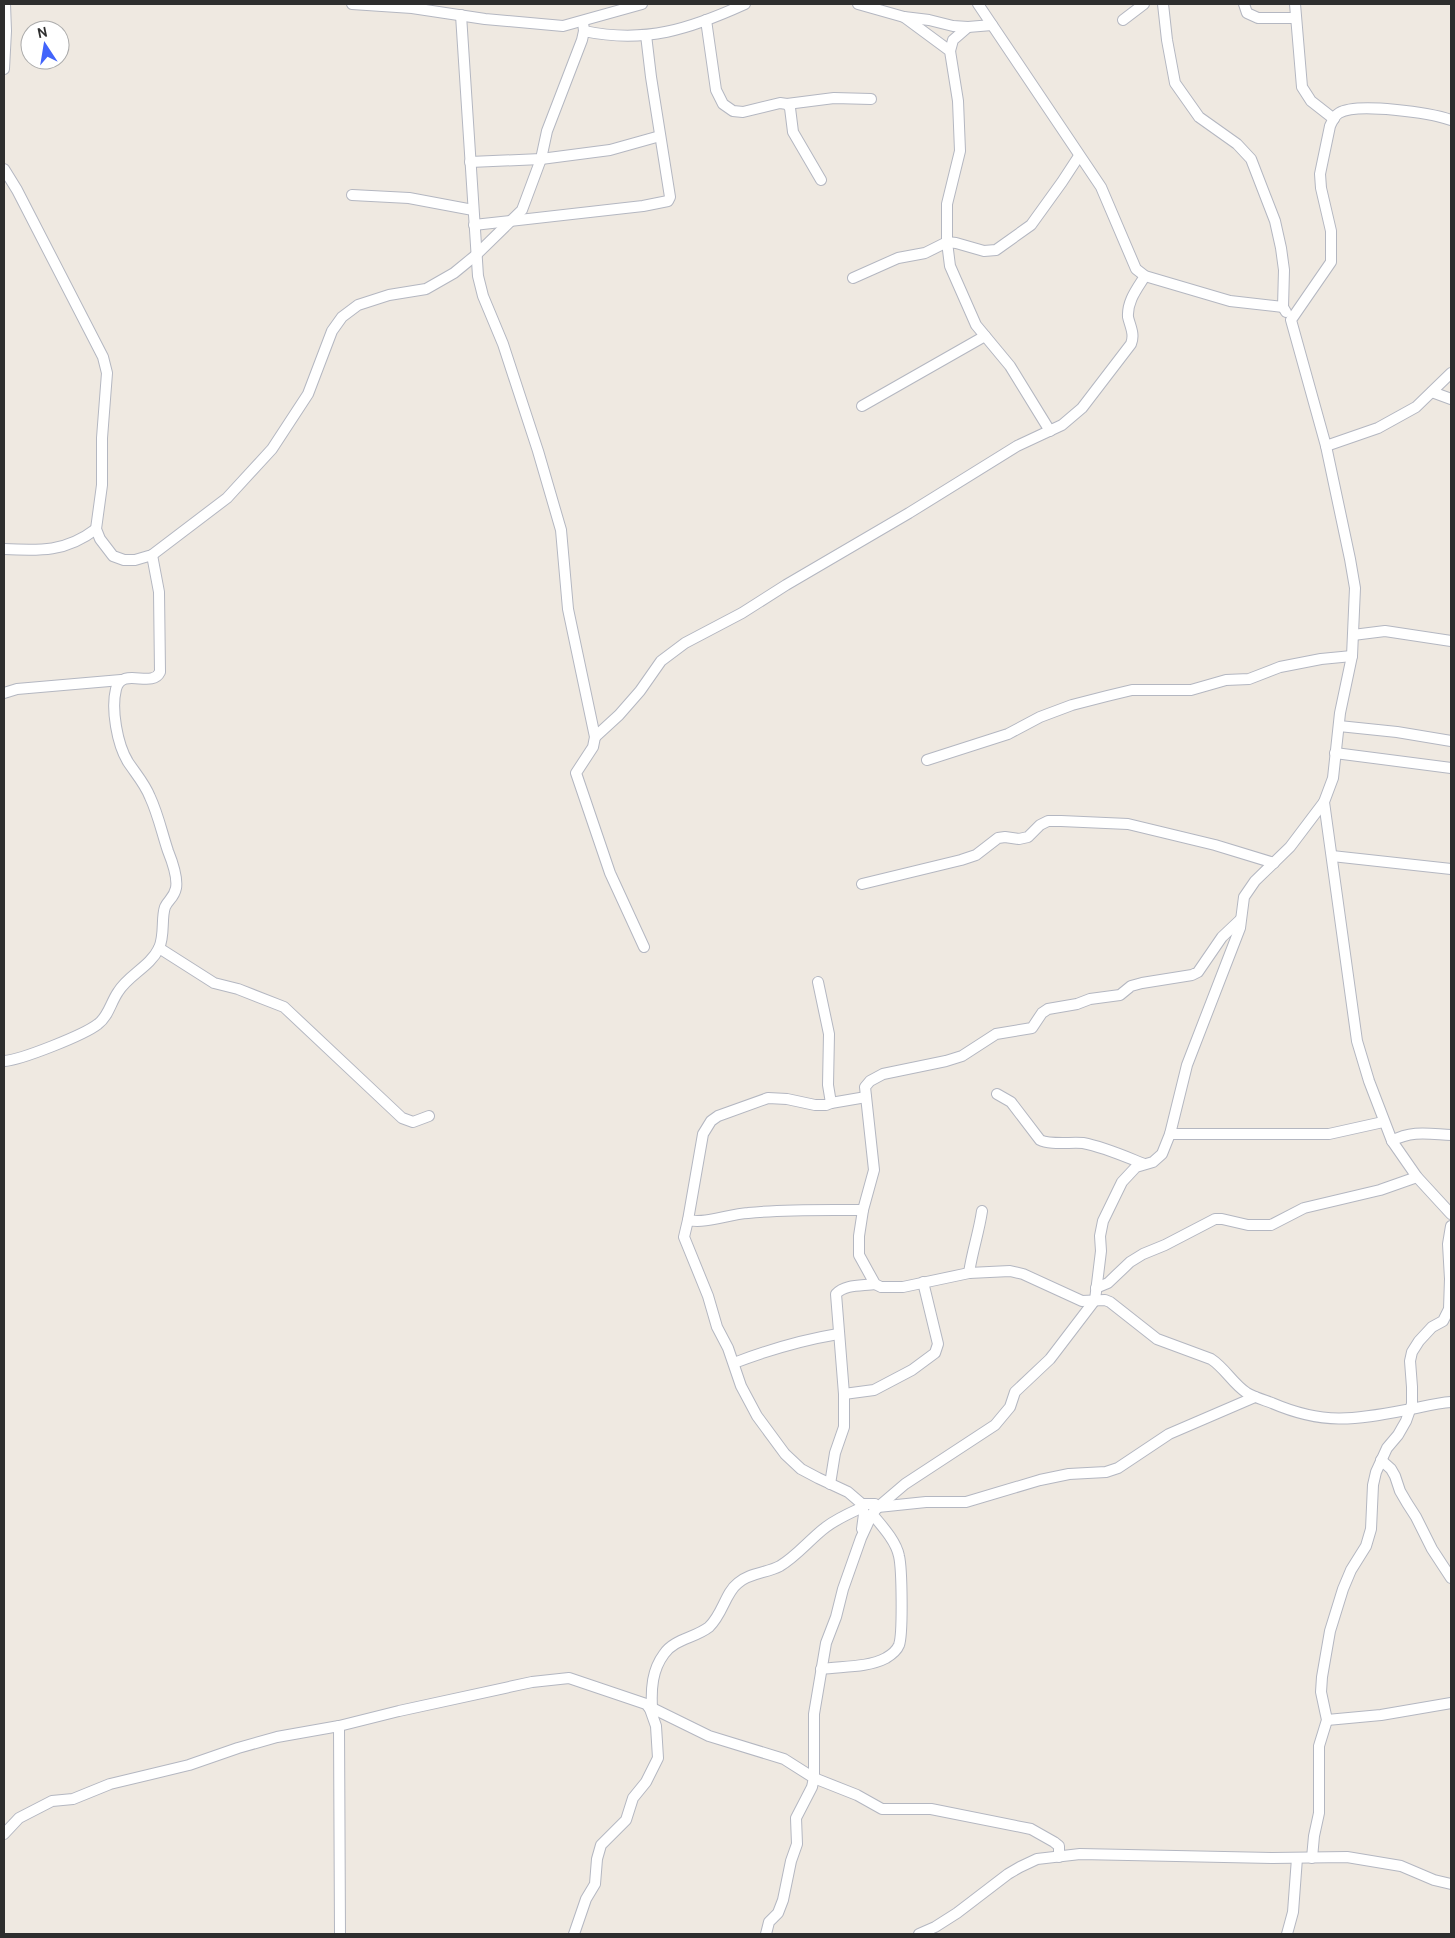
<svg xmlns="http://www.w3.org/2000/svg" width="1455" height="1938" viewBox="0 0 1455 1938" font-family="Cabin,sans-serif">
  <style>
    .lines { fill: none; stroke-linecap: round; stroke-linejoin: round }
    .minor-casing { stroke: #b4b7c1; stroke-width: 12 }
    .minor { stroke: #fff; stroke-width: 10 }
  </style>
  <rect width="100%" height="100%" fill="#efe9e1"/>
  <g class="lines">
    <defs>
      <g id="minor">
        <polyline points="352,4 412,8 485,19 563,26 642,4"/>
        <polyline points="858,4 904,17 929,20 953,26 968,27 992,25"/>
        <polyline points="978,4 1101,187 1136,269 1145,276 1230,301 1283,307"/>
        <polyline points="1163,4 1167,40 1175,83 1199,117 1237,144 1251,159 1275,221 1281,248 1284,270 1283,307 1286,312"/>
        <polyline points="1244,4 1247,13 1258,18 1296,18"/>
        <polyline points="1295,4 1302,87 1311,101 1334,119"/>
        <polyline points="461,15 478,276 483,296 503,344 538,451 561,530 568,609 595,737 593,747 576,773 610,873 644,947"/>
        <polyline points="904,17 950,51 958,101 960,151 947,204 947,242 950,266 976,325 1010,366 1050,431"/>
        <polyline points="706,20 716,90 723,104 733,111 743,112 780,103 787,104 790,108 793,132 821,180"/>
        <polyline points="1123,20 1144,4"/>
        <path d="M 584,31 C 645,44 690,29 745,4"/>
        <polyline points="950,51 953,40 968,27"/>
        <polyline points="4,69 6,31 5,4"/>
        <polyline points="787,104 834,98 871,99"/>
        <path d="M 1451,120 C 1431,113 1357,102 1339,113 C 1334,116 1332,122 1330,126 L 1320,174 L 1321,188 L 1331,231 L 1331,262 L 1291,320 L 1326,446 L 1350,559 L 1355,588 L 1352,656 L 1340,713 L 1333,778 L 1324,802 L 1357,1041 L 1369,1081 L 1392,1141 L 1417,1177 L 1451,1214"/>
        <polyline points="470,162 541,159 610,150 660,136"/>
        <polyline points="4,169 17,190 103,357 107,373 102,438 102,485 96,529 100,539 113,556 124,560 135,560 152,555 227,498 272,449 308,394 332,331 342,317 358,305 389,295 426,289 454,273 476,255 522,210 541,159 547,131 582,40 584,31 583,22"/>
        <polyline points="352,195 409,198 473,210"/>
        <polyline points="474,225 643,206 668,201 670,197 651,77 646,35"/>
        <polyline points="853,278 898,258 925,253 947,242 956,243 984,251 996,250 1031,225 1062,182 1079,156"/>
        <polyline points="1432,392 1451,399"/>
        <polyline points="862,406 985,336"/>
        <polyline points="1326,446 1378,428 1416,407 1451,373"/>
        <path d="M 4,549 C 40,551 66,552 96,529"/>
        <polyline points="1353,635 1385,631 1451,641"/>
        <polyline points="4,693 17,689 121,680"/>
        <polyline points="1339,726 1397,732 1451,741"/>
        <path d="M 595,737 L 619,715 L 640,691 L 661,661 L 685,643 L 742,613 L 786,585 L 909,513 L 1017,446 L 1062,425 L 1082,408 L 1131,344 C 1135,334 1130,326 1128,317 C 1127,301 1137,289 1145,276"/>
        <polyline points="1335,753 1451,768"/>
        <polyline points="927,760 1008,734 1040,717 1072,705 1107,696 1132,690 1191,690 1226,680 1249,679 1280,667 1321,659 1352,656"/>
        <polyline points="1332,856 1451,869"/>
        <polyline points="862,884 961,860 976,855 998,838 1005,837 1019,839 1028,837 1040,825 1048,821 1061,821 1128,824 1215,845 1274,863"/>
        <path d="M 1240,920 L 1222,937 L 1198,972 L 1192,975 L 1142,983 L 1131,986 L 1120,995 L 1090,999 L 1077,1004 L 1048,1009 L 1042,1013 L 1032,1028 L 996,1034 L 962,1056 L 946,1061 L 883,1074 L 870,1081 L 865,1087 L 874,1170 L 863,1210 L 859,1236 L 859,1255 L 875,1284 L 881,1287 L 903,1287 L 969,1273 L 1010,1271 L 1023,1274 L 1082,1301 L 1105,1300 L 1110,1302 L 1157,1339 L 1211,1359 C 1225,1368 1233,1384 1247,1393 C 1254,1397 1264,1400 1272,1403 C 1323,1425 1354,1420 1406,1410 C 1422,1407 1436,1403 1451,1402"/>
        <polyline points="159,948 214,983 238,989 284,1007 402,1118 413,1122 429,1116"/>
        <path d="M 818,982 L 829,1034 L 828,1085 L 831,1103 L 826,1105 L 815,1105 L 787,1099 L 768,1098 L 718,1116 L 711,1121 L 703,1134 L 688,1220 C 706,1224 729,1214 748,1213 C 786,1209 825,1210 863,1210"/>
        <path d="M 4,1061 C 21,1060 84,1035 98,1024 C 108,1017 111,1002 118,992 C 128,975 150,967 159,948 C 165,935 161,918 165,907 C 168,900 174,898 176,888 C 178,877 172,861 168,851 C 162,833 158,814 150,797 C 145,784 136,774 128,762 C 117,744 111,709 116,689 C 122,666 152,689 160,672 L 159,592 L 152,555"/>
        <path d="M 997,1094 L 1011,1102 L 1040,1140 C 1049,1145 1071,1142 1083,1143 C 1104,1147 1124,1156 1144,1164"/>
        <polyline points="831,1103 866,1097"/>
        <polyline points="1170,1134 1329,1134 1383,1122"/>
        <path d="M 1392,1141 C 1412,1130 1429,1134 1451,1135"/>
        <polyline points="688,1220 684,1237 708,1296 717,1327 728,1348 741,1386 757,1416 785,1454 801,1469 818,1478 848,1492 862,1504"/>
        <path d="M 969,1273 C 972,1252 979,1232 982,1211"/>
        <polyline points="1096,1288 1108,1283 1130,1262 1143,1254 1165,1245 1215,1219 1222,1219 1248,1225 1271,1225 1304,1208 1380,1190 1417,1177"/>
        <path d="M 734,1363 C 768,1350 802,1340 838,1334"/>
        <polyline points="844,1394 874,1390 912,1370 935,1353 938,1344 923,1282"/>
        <polyline points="1381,1460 1391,1469 1395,1476 1400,1491 1407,1503 1416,1517 1432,1549 1451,1578"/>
        <path d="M 830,1484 L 835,1453 L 844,1427 L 844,1394 L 836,1294 C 845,1284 862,1286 875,1284"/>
        <polyline points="862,1529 864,1514 862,1504 875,1504 878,1507 926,1502 966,1502 1040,1480 1069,1474 1106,1472 1118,1468 1169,1434 1255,1397"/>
        <path d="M 821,1669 C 841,1666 867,1668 886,1658 C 891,1655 897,1650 899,1645 C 903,1634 902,1569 899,1556 C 896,1541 882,1526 872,1514"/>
        <path d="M 652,1708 C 651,1689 652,1670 664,1654 C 674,1639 695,1638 709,1627 C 723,1614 725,1593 738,1583 C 749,1573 767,1573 780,1566 C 797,1556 810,1539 826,1527 C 838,1518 850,1513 863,1507"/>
        <polyline points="650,1709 652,1708 709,1736 784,1759 814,1778 857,1795 882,1809 931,1809 1031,1829 1054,1842 1059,1846 1059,1857"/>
        <polyline points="1327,1720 1381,1715 1451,1703"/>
        <polyline points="339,1726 340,1934"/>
        <polyline points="4,1834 19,1818 52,1801 73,1799 110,1784 189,1765 238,1748 277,1737 339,1726 399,1711 532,1682 569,1678 646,1704 650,1709 656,1726 658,1758 646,1782 633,1798 626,1820 601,1845 597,1859 595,1884 586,1899 574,1934"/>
        <polyline points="1312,1858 1314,1836 1319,1813 1319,1746 1327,1720 1321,1692 1322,1677 1330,1631 1343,1589 1351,1570 1366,1546 1371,1529 1373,1485 1376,1472 1387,1448 1398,1435 1406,1421 1412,1404 1412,1387 1410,1361 1412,1352 1419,1341 1432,1327 1443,1321 1449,1309 1450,1279 1448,1244 1451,1226"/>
        <polyline points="766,1934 769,1922 778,1913 783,1900 791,1861 797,1844 796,1818 812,1787 814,1778 814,1714 826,1643 836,1617 843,1589 861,1538 872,1514 878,1507 905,1484 995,1425 1010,1407 1015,1392 1050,1359 1095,1300 1101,1251 1100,1236 1103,1221 1122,1182 1136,1167 1153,1162 1162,1154 1170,1134 1187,1065 1240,928 1244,897 1255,881 1290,847 1324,802"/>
        <polyline points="919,1934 935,1927 957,1913 1008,1874 1020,1867 1037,1859 1080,1854 1272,1858 1347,1857 1401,1866 1434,1880 1451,1884"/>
        <polyline points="1287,1934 1293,1912 1297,1858"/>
      </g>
    </defs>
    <use href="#minor" class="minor-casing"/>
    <use href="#minor" class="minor"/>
  </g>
  <rect width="1455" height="1938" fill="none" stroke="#2e2e2e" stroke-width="10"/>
  <g transform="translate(45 45) rotate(348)"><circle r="24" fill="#ffffff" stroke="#ababab"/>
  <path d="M0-4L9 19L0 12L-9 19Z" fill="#4264fb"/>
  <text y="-8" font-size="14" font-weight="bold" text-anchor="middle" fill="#2e2e2e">N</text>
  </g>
</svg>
